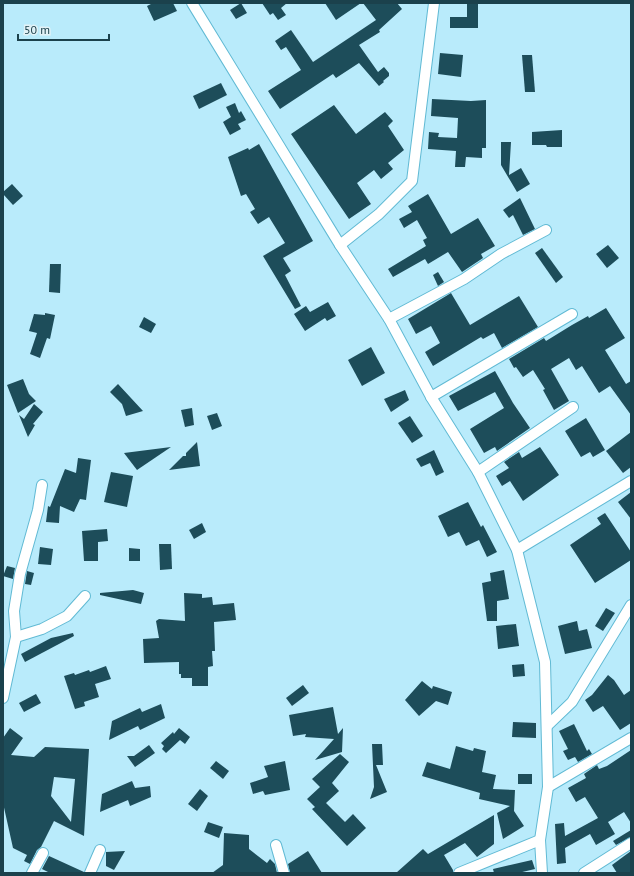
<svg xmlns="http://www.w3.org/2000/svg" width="634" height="876" viewBox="0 0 634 876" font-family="'PT Sans',sans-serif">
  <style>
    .building { fill: #1d4d5a; fill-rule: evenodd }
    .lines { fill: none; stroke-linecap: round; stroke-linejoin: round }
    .minor-casing { stroke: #61bad4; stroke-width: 12 }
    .minor { stroke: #fff; stroke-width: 10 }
  </style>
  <rect width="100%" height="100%" fill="#b9ebfb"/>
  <g class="building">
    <polygon points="153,3 173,3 177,11 154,21 147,6"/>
    <polygon points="241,3 247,13 236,19 230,10"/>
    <polygon points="262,3 287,3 281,8 286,15 278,20 273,13 270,15"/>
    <polygon points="325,3 361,3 336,20"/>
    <polygon points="363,3 397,3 402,9 379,30 380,32 359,45 378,72 384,67 389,73 389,76 383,81 384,82 379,86 359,63 336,78 333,74 280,109 268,91 301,70 286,47 281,50 275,41 291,30 313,62 376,20"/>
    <polygon points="467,3 478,3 478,28 450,28 450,17 467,17"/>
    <polygon points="440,53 463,55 461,77 438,74"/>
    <polygon points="522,55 532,55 535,92 525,92"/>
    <polygon points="221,83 227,95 199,109 193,96"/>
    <polygon points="432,99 471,101 486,100 486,148 482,148 482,158 466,157 465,167 455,167 456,151 428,149 429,132 439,133 438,137 457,138 458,118 431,116"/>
    <polygon points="235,103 239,113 241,111 246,120 238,124 241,129 230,135 223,122 231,117 226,107"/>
    <polygon points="334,105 356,134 385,112 393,121 388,126 404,150 388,163 393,169 381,179 374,170 357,183 371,204 349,219 291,134"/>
    <polygon points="562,130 562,147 547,147 546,145 532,145 532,132"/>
    <polygon points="501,142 511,142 509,175 521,168 530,184 517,192 501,165"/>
    <polygon points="259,144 313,241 283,258 291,271 285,275 301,306 295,309 263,256 285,243 269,217 258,224 250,212 255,209 246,194 241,196 228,157 248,148 249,150"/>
    <polygon points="12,184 23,196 13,205 3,194 3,192"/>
    <polygon points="428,194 451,234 478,218 495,246 481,254 483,258 462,272 448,252 428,264 425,259 393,277 388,269 426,246 423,240 427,238 417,220 404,228 399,219 412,212 408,206"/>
    <polygon points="520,198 535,229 523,235 513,215 509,218 503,210"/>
    <polygon points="608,245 619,258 607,268 596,254"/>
    <polygon points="542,248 563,277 556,283 535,253"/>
    <polygon points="50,264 61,264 60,293 49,292"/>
    <polygon points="438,272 444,282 438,286 433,275"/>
    <polygon points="451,293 470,325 519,296 538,327 502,348 494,333 483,339 481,337 433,366 425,352 440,343 431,326 416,334 408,319"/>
    <polygon points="328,302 336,316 327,321 325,318 305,331 294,314 306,306 310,312"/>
    <polygon points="606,308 625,338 605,350 626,384 631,381 631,415 610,386 599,393 582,366 576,370 569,358 551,369 569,401 554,410 543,390 545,389 533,370 523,377 516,367 514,368 509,359 544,338 546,341 572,325 588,316 589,318"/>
    <polygon points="45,313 55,315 50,339 47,338 40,358 30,354 37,333 29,331 34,314 45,315"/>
    <polygon points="144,317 156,324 151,333 139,327"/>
    <polygon points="371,347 385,373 362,386 348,360"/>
    <polygon points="495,371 513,403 530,428 497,451 495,447 484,453 470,429 504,408 495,392 458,411 449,396"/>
    <polygon points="23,379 29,394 36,401 18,413 7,385"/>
    <polygon points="118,384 143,411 126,416 122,404 110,392"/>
    <polygon points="405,390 409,400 391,412 384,399"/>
    <polygon points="34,404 43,412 33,424 35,425 28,437 19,415 24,419"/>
    <polygon points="192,408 194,425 185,427 181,410"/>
    <polygon points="217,413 222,426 212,430 207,416"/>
    <polygon points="410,416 423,436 412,443 398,423"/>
    <polygon points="586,418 605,450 593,457 590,452 581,457 565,431"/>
    <polygon points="631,432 631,467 623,473 606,451"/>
    <polygon points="197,442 200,466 169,470 183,456 186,456 186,453"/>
    <polygon points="171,447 137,470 124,453"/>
    <polygon points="540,447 559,475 523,501 510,481 502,486 496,476 509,468 504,462 519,452 522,458"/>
    <polygon points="434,450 444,472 436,476 430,463 421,467 416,459"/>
    <polygon points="78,458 91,460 86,500 80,499 74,512 60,506 59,523 46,522 48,506 50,507 65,469 76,473"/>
    <polygon points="111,472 133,476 127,507 104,502"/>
    <polygon points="631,492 631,519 618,502"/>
    <polygon points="468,502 481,527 483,525 497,552 487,557 479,540 466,546 459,532 448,537 438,516"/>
    <polygon points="605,513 631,552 631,560 595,583 570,545 601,524 597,518"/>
    <polygon points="202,523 206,532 194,539 189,530"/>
    <polygon points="107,529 108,541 98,542 98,561 84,561 82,531"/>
    <polygon points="159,544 171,544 172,569 160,570"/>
    <polygon points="40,547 53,549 51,565 38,564"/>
    <polygon points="129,548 140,549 140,561 129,561"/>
    <polygon points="7,566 15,568 13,579 3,576"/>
    <polygon points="504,570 509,599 497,601 497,621 487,621 482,583 491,581 490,573"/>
    <polygon points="27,571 34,573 31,585 25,584"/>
    <polygon points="133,590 144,593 141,604 100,595 100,593"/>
    <polygon points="184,593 202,594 202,598 212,597 213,605 234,603 236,620 214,622 215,651 212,651 213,666 208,667 208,686 192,686 192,678 181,678 181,674 179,674 179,662 144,663 143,639 159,638 156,621 159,619 185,621"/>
    <polygon points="606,608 615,613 603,631 595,626"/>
    <polygon points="577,621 579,631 587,629 592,648 565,654 558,626"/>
    <polygon points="516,624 519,646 498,649 496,626"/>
    <polygon points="73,633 74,636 25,662 21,654 51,638"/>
    <polygon points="524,664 525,676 513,677 512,665"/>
    <polygon points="106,666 111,679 95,684 99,697 84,702 85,706 75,709 64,676 74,673 75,675 89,670 90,672"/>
    <polygon points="608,675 614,680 624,695 631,690 631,723 620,730 603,706 593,712 585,700 592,695"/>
    <polygon points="422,681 432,689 433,686 452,692 448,705 436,701 419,716 405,700"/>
    <polygon points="303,685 309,693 292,706 286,698"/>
    <polygon points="36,694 41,703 24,712 19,703"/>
    <polygon points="161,704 165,718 140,730 138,726 109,740 112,721 140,708 142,712"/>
    <polygon points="333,707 338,734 343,728 342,752 315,760 334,739 305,737 306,734 293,736 289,715"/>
    <polygon points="513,722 536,723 536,738 512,737"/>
    <polygon points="574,724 587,751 589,749 592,754 578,762 575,757 568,760 563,751 568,749 559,731"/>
    <path d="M 10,728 L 23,738 L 11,755 L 34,757 L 45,747 L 89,749 L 84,836 L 54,821 L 41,847 L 37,850 L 30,864 L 24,861 L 27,855 L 13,848 L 3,803 L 3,738 ZM 54,777 L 75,779 L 71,822 L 51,796 Z"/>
    <polygon points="179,728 190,737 185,744 180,740 166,753 162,749 164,746 161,743 173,732 174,734"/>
    <polygon points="372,744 382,744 383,765 376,765 387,792 370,799 374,787"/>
    <polygon points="149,745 155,753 135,767 127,756 134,756"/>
    <polygon points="456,746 473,751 474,748 486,751 482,772 496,775 493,789 515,790 514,811 524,826 503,839 497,813 510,806 479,799 480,793 422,776 427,762 450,769"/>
    <polygon points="631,750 631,823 624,812 608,822 615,834 596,845 590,834 565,848 566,863 557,864 555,824 564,823 565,836 598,818 585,797 576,802 568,788 586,778 584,774 597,765 599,769 607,766"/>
    <polygon points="340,754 349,762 332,783 339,791 326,803 345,822 353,814 366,828 347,846 312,809 315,807 307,799 320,787 312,779"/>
    <polygon points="216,761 229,771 223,779 210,768"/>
    <polygon points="285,761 290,790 265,795 263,791 253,794 250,783 268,777 264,766"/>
    <rect x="518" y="774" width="14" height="10"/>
    <polygon points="132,781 135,788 150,786 151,797 130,806 128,800 100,812 102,794"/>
    <polygon points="200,789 208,796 197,811 188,804"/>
    <polygon points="494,815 494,844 477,857 465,843 444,855 453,870 453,873 396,873 423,849 428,854"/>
    <polygon points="208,822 223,827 219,838 204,832"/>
    <polygon points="631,830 631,837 616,845 613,841"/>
    <polygon points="224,833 249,835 249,849 267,863 270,859 275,864 277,873 212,873 223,865"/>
    <polygon points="125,851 114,870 106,866 106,852"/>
    <polygon points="308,851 322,873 290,873 288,864"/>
    <polygon points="631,851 631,873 617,873 612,865"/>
    <polygon points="49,856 84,872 84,873 50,873 42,869"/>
    <polygon points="532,860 535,869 518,873 494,873 493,869"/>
  </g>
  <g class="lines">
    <defs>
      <g id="minor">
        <polyline points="192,3 340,245 389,319 431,397 478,472 517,550 545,662 548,787 540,840 542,873"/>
        <polyline points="340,245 379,214 412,181 434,3"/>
        <polyline points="389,319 464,279 501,254 546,230"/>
        <polyline points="431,397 572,314"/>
        <polyline points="478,472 573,407"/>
        <polyline points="517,550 631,481"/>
        <polyline points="16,637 42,629 67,616 85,596"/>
        <polyline points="3,698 16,637 14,611 20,574 38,510 42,485"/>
        <polyline points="547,726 572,702 631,605"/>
        <polyline points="548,787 631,738"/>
        <polyline points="276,845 284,873"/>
        <polyline points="32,873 43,853"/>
        <polyline points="90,873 100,850"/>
        <polyline points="459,873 540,840"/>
        <polyline points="584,873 631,843"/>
      </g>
    </defs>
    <use href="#minor" class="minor-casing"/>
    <use href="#minor" class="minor"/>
  </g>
  <rect width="634" height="876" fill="none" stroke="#1b414c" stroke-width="8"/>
  <path d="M18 34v6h91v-6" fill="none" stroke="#1b414c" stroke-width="2"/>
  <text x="24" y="34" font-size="12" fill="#1b414c" stroke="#e2f2f7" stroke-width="3" paint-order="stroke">50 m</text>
</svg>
